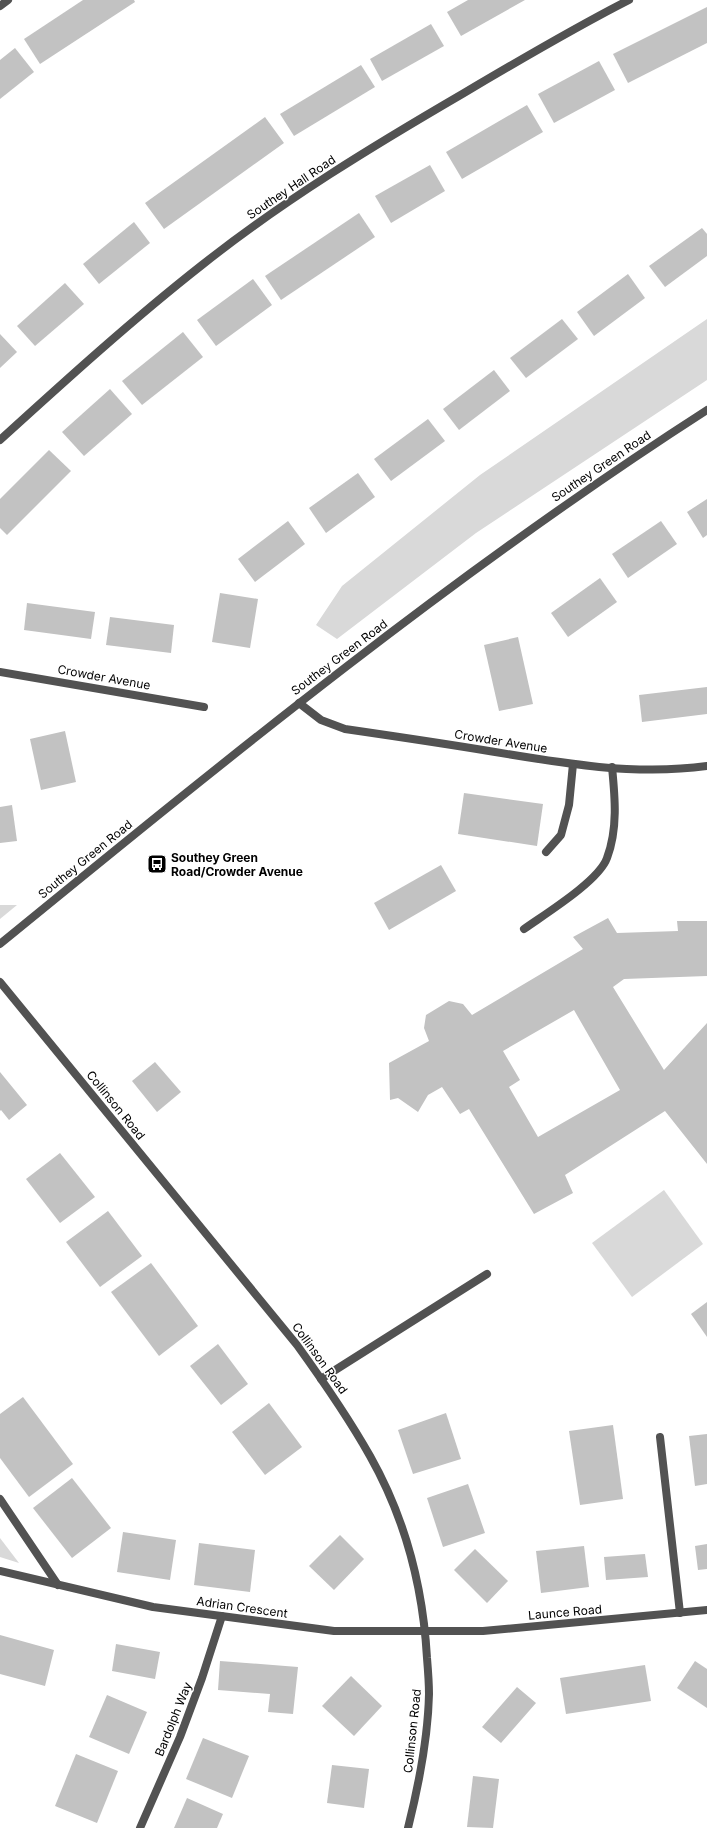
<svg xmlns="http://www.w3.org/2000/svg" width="707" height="1828" viewBox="0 0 707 1828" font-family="Inter,sans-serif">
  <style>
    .green { fill: #d9d9d9 }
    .building { fill: #c2c2c2; fill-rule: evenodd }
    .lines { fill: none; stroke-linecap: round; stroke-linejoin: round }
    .service { stroke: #525252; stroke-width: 8 }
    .minor { stroke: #525252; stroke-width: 8 }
    .tertiary { stroke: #525252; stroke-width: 8 }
    .labels { text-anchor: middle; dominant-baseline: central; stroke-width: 3; stroke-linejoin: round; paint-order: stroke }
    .street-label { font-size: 12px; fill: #000; stroke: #fff }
    .poi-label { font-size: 12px; font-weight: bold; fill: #000; stroke: #fff; text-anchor: start }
  </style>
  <rect width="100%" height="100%" fill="#fff"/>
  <g class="green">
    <polygon points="707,319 707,380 476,533 337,639 316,625 342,586 480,475"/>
    <polygon points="0,905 17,905 0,919"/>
    <polygon points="664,1190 703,1244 632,1297 592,1243"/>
    <polygon points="0,1538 19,1563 0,1557"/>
  </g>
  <g class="building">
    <polygon points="83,0 134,0 135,2 40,64 24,39"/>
    <polygon points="468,0 525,0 461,36 447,12"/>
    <polygon points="707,7 707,43 628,83 613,54"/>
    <polygon points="431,24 444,46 382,81 370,59"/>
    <polygon points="15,48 34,72 0,99 0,60"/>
    <polygon points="599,61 615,90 554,123 538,94"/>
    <polygon points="361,65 375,87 294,136 280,114"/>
    <polygon points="527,105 543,132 462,179 446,152"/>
    <polygon points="265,117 284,143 164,229 145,203"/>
    <polygon points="430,165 445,191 391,223 375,196"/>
    <polygon points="359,213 375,237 281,300 265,276"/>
    <polygon points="134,222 150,243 99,284 83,264"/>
    <polygon points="702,228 707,234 707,256 665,287 649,266"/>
    <polygon points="628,274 645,298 594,336 577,312"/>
    <polygon points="253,279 272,305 216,346 197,320"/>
    <polygon points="65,283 84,304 35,346 17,326"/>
    <polygon points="562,319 578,339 526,378 510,358"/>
    <polygon points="183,332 203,357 142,405 122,381"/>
    <polygon points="0,334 17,352 0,368"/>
    <polygon points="494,370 510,391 459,430 443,409"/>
    <polygon points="110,389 132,414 84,456 62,432"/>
    <polygon points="428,419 445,441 391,481 374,459"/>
    <polygon points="49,450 71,471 7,535 0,528 0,499"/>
    <polygon points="358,473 375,497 326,533 309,508"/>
    <polygon points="707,499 707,535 703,538 687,512"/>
    <polygon points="288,521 305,544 255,582 238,559"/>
    <polygon points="661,521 677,544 628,578 612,554"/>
    <polygon points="600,578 617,602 568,637 551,613"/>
    <polygon points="220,593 258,599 250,648 212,642"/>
    <polygon points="27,603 95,612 91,639 24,630"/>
    <polygon points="110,617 174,625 171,653 106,645"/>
    <polygon points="518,637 533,704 499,711 484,645"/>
    <polygon points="707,687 707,714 642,722 639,695"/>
    <polygon points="65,731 76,782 41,790 30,739"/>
    <polygon points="464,793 543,804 537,846 458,834"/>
    <polygon points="12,805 17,841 0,843 0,807"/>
    <polygon points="441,865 456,891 389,930 374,903"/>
    <path d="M 608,918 L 617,933 L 678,931 L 677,921 L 707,921 L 707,976 L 624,979 L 613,987 L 664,1070 L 707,1023 L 707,1164 L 665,1111 L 565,1175 L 573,1193 L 534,1214 L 469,1109 L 460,1114 L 442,1087 L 428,1095 L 418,1112 L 398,1098 L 390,1100 L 389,1063 L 429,1041 L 424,1028 L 426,1015 L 449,1001 L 463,1004 L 472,1015 L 583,949 L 573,937 ZM 574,1010 L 620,1090 L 538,1137 L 509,1087 L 520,1080 L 503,1051 Z"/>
    <polygon points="155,1062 181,1092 157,1112 132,1081"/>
    <polygon points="0,1072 27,1105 9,1120 1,1110 0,1111"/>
    <polygon points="60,1153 95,1197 60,1223 26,1179"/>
    <polygon points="108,1211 142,1256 100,1287 66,1242"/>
    <polygon points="151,1263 198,1326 159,1356 111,1292"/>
    <polygon points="707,1302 707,1337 691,1314"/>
    <polygon points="218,1344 248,1384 221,1405 190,1366"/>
    <polygon points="23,1397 73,1464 29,1497 0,1458 0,1414"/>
    <polygon points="269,1403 302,1447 265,1475 232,1432"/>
    <polygon points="446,1413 461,1459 413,1474 398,1430"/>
    <polygon points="613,1425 623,1499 580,1505 569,1431"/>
    <polygon points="707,1434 707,1484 695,1486 689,1436"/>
    <polygon points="72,1478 111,1528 72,1558 33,1508"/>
    <polygon points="468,1484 485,1533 443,1547 427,1498"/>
    <polygon points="123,1532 176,1540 170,1580 117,1572"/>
    <polygon points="340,1535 364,1559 334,1590 309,1566"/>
    <polygon points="199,1543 255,1550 250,1592 194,1585"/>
    <polygon points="707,1544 707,1569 698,1570 695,1546"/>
    <polygon points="584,1546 589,1587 541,1593 536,1551"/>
    <polygon points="475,1549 508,1581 487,1603 454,1570"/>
    <polygon points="645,1554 648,1577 606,1580 604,1557"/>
    <polygon points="0,1635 54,1650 45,1686 0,1674"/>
    <polygon points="116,1644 160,1652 155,1679 112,1671"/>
    <polygon points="220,1661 298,1667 293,1714 268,1712 270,1694 218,1690"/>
    <polygon points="695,1661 707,1669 707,1708 677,1688"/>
    <polygon points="645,1665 651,1701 566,1714 560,1678"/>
    <polygon points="351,1676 382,1706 354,1736 322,1706"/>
    <polygon points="517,1687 536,1703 501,1743 482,1727"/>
    <polygon points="107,1695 147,1712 129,1754 89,1737"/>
    <polygon points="203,1738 249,1756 232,1798 186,1779"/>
    <polygon points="76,1754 118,1771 97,1823 55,1806"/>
    <polygon points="332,1765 369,1769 364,1808 327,1803"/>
    <polygon points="473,1776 499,1779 493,1828 467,1827"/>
    <polygon points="187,1798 223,1814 217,1828 174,1828"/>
  </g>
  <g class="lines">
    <g class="service">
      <polyline points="546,852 561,835 569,805 573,764"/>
      <path d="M 524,929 C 545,914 599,881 607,858 C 618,829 615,797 612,767"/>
      <polyline points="321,1379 487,1274"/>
      <polyline points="660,1437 680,1613"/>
    </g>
    <g class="minor">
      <polyline points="0,6 8,0"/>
      <path d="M 0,440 C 66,380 132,320 202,265 C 284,200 373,146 464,93 C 518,61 572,29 629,0"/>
      <polyline points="0,672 204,707"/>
      <path d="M 299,703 L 321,720 L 345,729 C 393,736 441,743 489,751 C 560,763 635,776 707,766"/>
      <path d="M 0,982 L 297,1345 C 323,1381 348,1417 370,1456 C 405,1518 423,1587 427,1658 C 428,1670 429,1682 429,1694 C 428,1739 419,1784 408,1828"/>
      <polyline points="0,1499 58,1585"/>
      <polyline points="0,1571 153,1607 334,1631 483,1631 707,1610"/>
      <polyline points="140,1828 180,1737 202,1678 222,1616"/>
    </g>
    <path class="tertiary" d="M 0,944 C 229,757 458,570 707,410"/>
  </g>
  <defs>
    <symbol id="bus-square" viewBox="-11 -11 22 22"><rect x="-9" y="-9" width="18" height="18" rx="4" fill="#000" stroke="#fff"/><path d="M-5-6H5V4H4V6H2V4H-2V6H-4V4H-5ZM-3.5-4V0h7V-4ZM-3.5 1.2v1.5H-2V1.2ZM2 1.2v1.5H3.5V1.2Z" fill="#fff"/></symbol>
  </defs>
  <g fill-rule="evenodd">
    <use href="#bus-square" x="146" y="853" width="22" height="22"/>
  </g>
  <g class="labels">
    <g class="street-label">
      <text transform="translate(291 187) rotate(-34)">Southey Hall Road</text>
      <text transform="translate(601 466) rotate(-34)">Southey Green Road</text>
      <text transform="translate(339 657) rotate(-37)">Southey Green Road</text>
      <text transform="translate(104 677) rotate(10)">Crowder Avenue</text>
      <text transform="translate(501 741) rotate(9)">Crowder Avenue</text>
      <text transform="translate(85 859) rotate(-39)">Southey Green Road</text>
      <text transform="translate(116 1105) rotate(51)">Collinson Road</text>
      <text transform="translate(320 1358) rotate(54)">Collinson Road</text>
      <text transform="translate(242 1607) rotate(8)">Adrian Crescent</text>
      <text transform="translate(565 1612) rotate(-5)">Launce Road</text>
      <text transform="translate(173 1719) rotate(-68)">Bardolph Way</text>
      <text transform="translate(412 1731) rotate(-84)">Collinson Road</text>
    </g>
    <g class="poi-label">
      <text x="171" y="857">Southey Green<tspan x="171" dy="14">Road/Crowder Avenue</tspan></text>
    </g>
  </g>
</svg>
